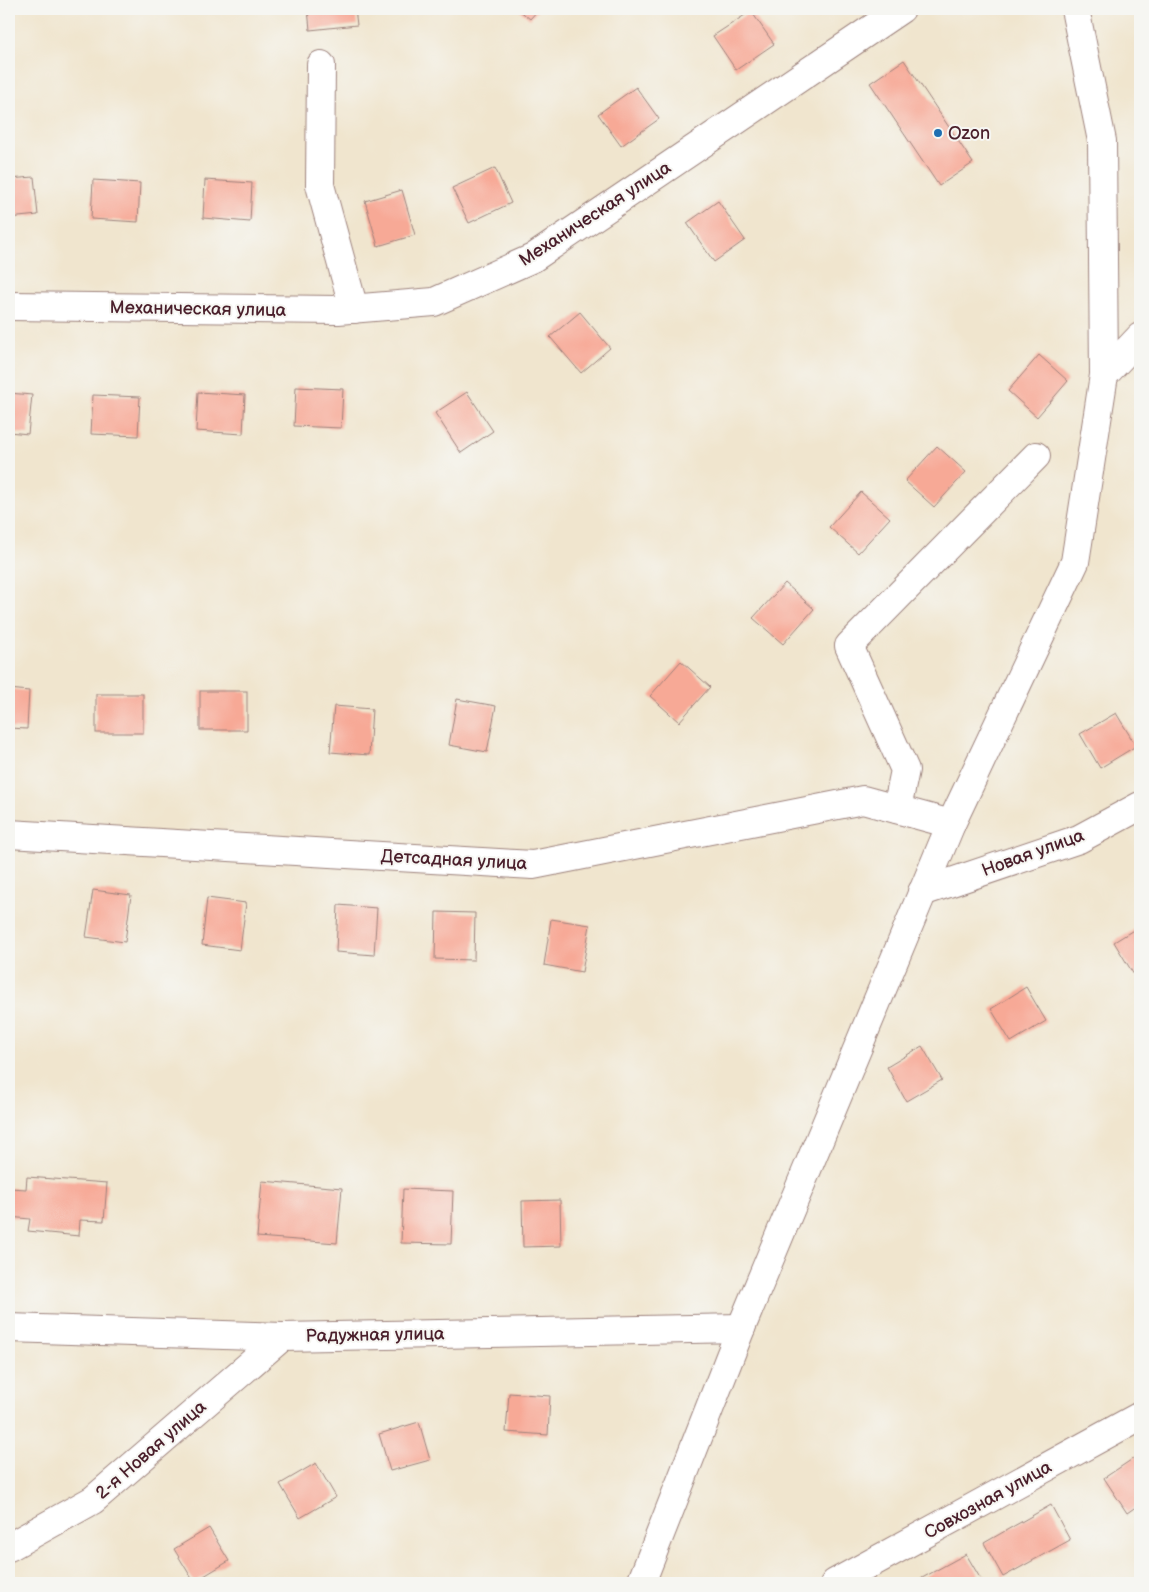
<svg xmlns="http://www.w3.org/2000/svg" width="1149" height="1592" viewBox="0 0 1149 1592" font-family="'Balsamiq Sans',sans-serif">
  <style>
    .building { fill: #f7a996 }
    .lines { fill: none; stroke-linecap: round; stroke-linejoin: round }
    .minor-casing { stroke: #9d827c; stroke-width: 30 }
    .minor { stroke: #fff; stroke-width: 28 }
    .poi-dot { fill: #1f6fb2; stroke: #f6f6f2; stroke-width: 2 }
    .labels { text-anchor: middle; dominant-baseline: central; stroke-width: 4; stroke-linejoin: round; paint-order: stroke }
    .poi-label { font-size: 18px; fill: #4a1f2b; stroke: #f6f6f2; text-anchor: start }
    .street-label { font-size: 18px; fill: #4a1f2b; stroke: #f6f6f2 }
  </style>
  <rect width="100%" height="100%" fill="#f6f6f2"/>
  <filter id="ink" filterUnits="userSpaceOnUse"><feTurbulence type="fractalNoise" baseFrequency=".02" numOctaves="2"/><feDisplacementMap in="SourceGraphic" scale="10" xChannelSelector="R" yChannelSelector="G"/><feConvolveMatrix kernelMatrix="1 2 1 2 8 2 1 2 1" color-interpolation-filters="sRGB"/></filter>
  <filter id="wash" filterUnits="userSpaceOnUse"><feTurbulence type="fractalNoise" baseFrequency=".0096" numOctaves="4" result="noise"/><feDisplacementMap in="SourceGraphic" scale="20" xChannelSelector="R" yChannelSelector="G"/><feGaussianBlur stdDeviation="1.12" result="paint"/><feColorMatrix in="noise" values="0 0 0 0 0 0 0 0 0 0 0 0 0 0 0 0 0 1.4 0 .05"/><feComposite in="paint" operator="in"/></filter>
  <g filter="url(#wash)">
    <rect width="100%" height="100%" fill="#f0e5ce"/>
    <g id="blocks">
      <g class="building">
        <polygon points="308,9 355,9 357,25 310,30"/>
        <polygon points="518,9 539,9 530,19"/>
        <polygon points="751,11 774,44 736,70 713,36"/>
        <polygon points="904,60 973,163 939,186 870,83"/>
        <polygon points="636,87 659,119 621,146 598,114"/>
        <polygon points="495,168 511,203 469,223 452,188"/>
        <polygon points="34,177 38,215 9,218 9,179"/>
        <polygon points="93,180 140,183 138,222 91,219"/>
        <polygon points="205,180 252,183 250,222 203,218"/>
        <polygon points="402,190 415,235 378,246 365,201"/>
        <polygon points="718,201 745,240 714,262 687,223"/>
        <polygon points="580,312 610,348 581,373 550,337"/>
        <polygon points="1039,355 1068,381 1037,417 1008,391"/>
        <polygon points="296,387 343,389 341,428 294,426"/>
        <polygon points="198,392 245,395 243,434 196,431"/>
        <polygon points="467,392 493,431 461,453 435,413"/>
        <polygon points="9,393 32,395 28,434 9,432"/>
        <polygon points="93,395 140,397 138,436 91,434"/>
        <polygon points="937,446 966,472 934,507 905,481"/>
        <polygon points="861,492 890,518 858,553 829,527"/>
        <polygon points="785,583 814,609 783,644 753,618"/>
        <polygon points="681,661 710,687 679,722 650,696"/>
        <polygon points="9,689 29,691 27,729 9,728"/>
        <rect x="200" y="691" width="47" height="39"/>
        <rect x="96" y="694" width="47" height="39"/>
        <polygon points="457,699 496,706 487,752 449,745"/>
        <polygon points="334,706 372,709 369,755 330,752"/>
        <polygon points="1116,713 1136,746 1100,768 1080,734"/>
        <polygon points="93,890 131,895 125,942 86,937"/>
        <polygon points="207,898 246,903 240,950 202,945"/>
        <polygon points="338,905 377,908 374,955 336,952"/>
        <polygon points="436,912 475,913 474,960 435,959"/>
        <polygon points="551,919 590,925 582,972 544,965"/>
        <polygon points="1140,926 1140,972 1134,975 1114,942"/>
        <polygon points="1026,987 1046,1021 1011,1042 991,1009"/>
        <polygon points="922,1046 942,1080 906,1101 887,1067"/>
        <polygon points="27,1177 107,1183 104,1221 80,1220 79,1236 28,1231 30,1219 9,1217 10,1188 26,1189"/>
        <polygon points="262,1181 342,1188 337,1243 257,1237"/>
        <polygon points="403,1189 453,1191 451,1244 401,1243"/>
        <polygon points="560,1200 561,1246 523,1247 522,1201"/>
        <polygon points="509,1393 550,1396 548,1435 506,1432"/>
        <polygon points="419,1422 430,1460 390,1471 379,1434"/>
        <polygon points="1140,1454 1140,1504 1127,1513 1104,1478"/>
        <polygon points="316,1463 336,1497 300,1518 280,1484"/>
        <polygon points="1051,1505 1070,1540 1003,1577 984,1543"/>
        <polygon points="209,1528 229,1561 194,1582 174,1549"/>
        <polygon points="966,1554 983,1583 913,1583"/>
      </g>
    </g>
  </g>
  <g filter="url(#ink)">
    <use href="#blocks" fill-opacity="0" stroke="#9d827c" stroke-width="1"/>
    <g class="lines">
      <defs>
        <g id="minor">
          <polyline points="321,65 320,185 354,309"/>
          <polyline points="9,306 338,310 434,302 533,258 901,9"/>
          <polyline points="1104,375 1140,337"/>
          <polyline points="897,809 905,770 849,646 1036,456"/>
          <polyline points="9,834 533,865 863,800 951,824"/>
          <polyline points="922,892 1079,839 1140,806"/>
          <polyline points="9,1328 282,1337 741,1328"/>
          <polyline points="9,1547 93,1500 282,1337"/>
          <polyline points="641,1583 741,1328 951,824 1075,562 1104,375 1102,141 1075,9"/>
          <polyline points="835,1583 1140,1416"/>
        </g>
      </defs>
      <use href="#minor" class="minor-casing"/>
      <use href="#minor" class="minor"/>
    </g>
  </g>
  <circle class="poi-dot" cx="938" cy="133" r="5"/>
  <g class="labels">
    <g class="poi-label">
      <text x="948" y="133">Ozon</text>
    </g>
    <g class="street-label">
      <text transform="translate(595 214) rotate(-33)">Механическая улица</text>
      <text transform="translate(198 309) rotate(1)">Механическая улица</text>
      <text transform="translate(1033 853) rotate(-20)">Новая улица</text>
      <text transform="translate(454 860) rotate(3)">Детсадная улица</text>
      <text transform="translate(375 1335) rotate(-1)">Радужная улица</text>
      <text transform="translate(151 1450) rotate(-41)">2-я Новая улица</text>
      <text transform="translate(988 1500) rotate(-29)">Совхозная улица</text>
    </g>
  </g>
  <rect width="1149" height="1592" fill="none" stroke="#f6f6f2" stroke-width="30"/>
</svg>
